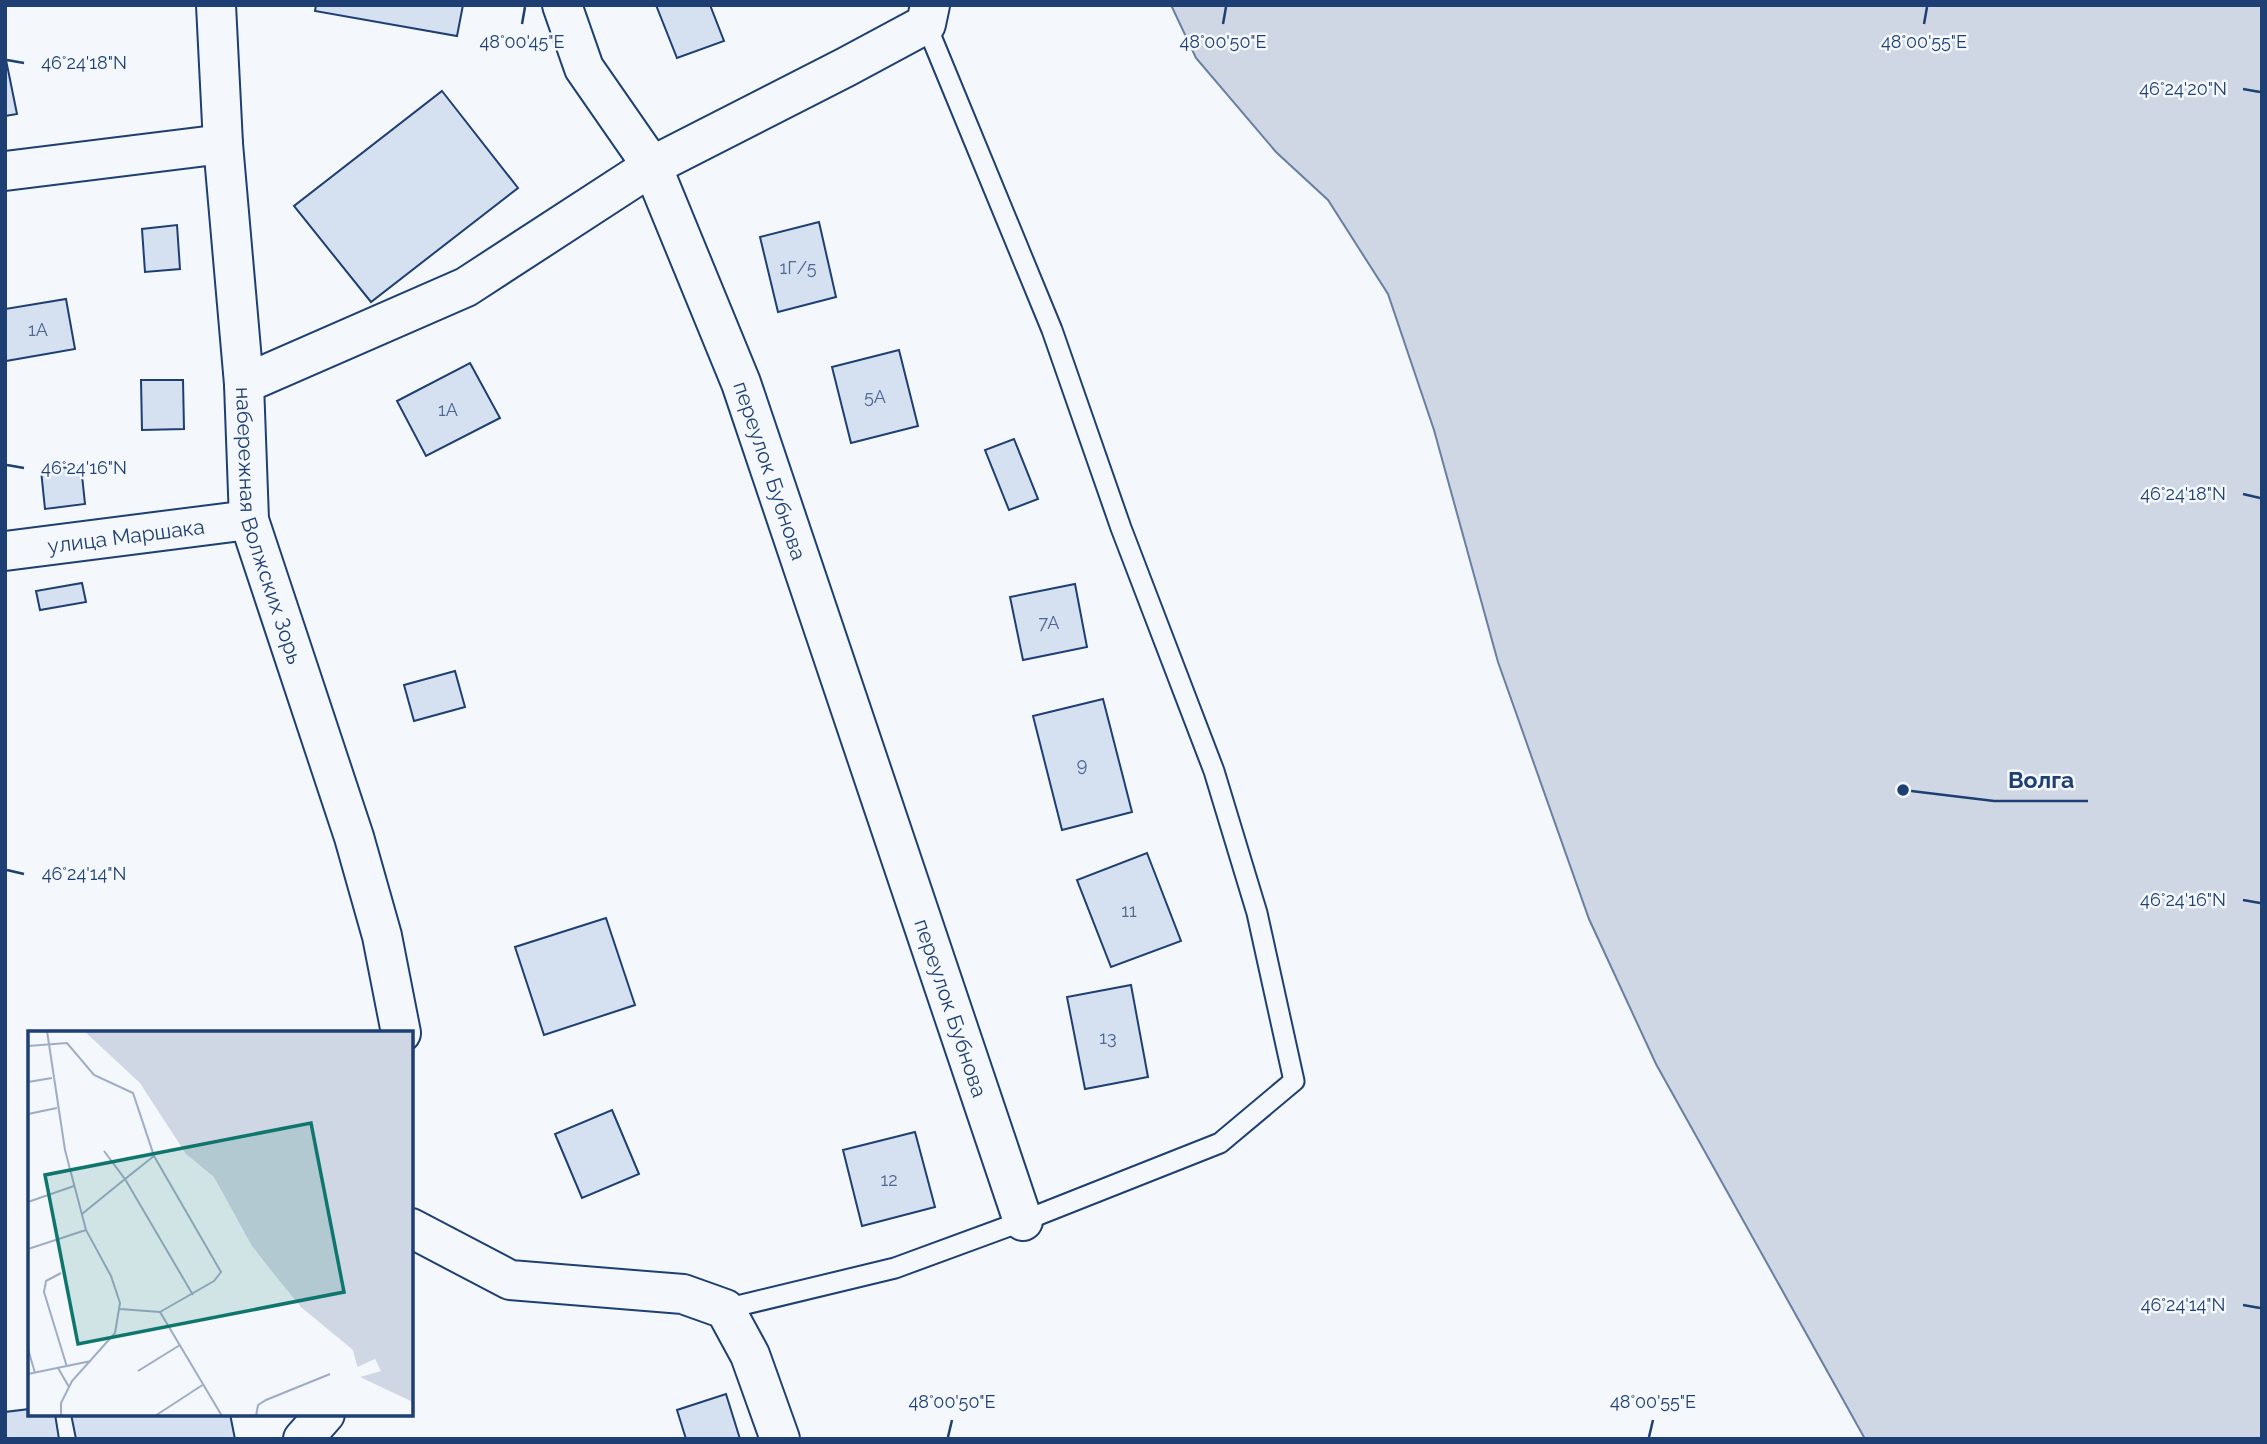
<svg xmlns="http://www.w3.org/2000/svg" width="2267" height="1444" viewBox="0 0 2267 1444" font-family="Raleway,sans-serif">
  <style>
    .water { fill: #cfd7e4; stroke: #687fa3; stroke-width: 2 }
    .building { fill: #d5e0f0; stroke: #1d3f73; stroke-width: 2 }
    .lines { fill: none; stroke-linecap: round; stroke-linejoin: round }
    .lane-casing { stroke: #1d3f73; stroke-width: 23 }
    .street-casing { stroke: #1d3f73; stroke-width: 42 }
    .secondary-casing { stroke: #1d3f73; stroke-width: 42 }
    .lane { stroke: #f4f7fb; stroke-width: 19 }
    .street { stroke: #f4f7fb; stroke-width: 38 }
    .secondary { stroke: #f4f7fb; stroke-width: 38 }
    .ticks { fill: none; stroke: #1d3f73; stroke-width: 2.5 }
    .labels { text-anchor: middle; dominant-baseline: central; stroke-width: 5; stroke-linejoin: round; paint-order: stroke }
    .number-label { font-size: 18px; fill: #4b6792 }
    .street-label { font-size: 21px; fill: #1d3f73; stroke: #f4f7fb }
    .inset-road { fill: none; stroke: #9eadc5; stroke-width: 2 }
    .view { fill: #0f766e; fill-opacity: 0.15; stroke: #0f766e; stroke-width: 3.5 }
    .inset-edge { fill: none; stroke: #1d3f73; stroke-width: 3.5 }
    .ticks-label { font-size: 18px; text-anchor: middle; fill: #1d3f73; stroke: #f4f7fb; stroke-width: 5; stroke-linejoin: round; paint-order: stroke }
    .leader { fill: none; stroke: #1d3f73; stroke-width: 2.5 }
    .callout-dot { fill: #1d3f73; stroke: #f4f7fb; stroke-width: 2.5 }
    .callout-label { font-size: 23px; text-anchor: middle; font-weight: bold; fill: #1d3f73; stroke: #f4f7fb; stroke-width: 5; stroke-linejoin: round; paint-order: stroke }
  </style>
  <rect width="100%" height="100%" fill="#f4f7fb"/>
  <polygon class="water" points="1171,5 2262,5 2262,1439 1865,1439 1656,1064 1589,919 1498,662 1434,430 1388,294 1328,200 1276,152 1196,58"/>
  <g class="building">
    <polygon points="316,5 463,5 457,36 315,11"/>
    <polygon points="656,5 710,5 724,41 677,58"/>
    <polygon points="5,55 17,114 5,116"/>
    <polygon points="442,91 518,188 371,302 294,206"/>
    <polygon points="819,222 836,297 778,312 760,237"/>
    <polygon points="177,225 180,269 145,272 142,229"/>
    <polygon points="66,299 75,349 6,361 5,309"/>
    <polygon points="899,350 918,426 851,443 832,367"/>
    <polygon points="470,363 500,418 426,456 397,401"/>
    <polygon points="141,380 183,380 184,429 142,430"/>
    <polygon points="1014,439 1038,499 1009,510 985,450"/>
    <polygon points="81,466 85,504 45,509 41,470"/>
    <polygon points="82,583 86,602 40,610 36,591"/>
    <polygon points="1075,584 1087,647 1023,660 1010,597"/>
    <polygon points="455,671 465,707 414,721 404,685"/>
    <polygon points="1103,699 1132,812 1062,830 1033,716"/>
    <polygon points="1147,853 1181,941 1111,967 1077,880"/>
    <polygon points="606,918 635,1005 544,1035 515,947"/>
    <polygon points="1131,985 1148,1077 1085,1089 1067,997"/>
    <polygon points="612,1110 639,1174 582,1198 555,1134"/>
    <polygon points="915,1132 935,1207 862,1226 843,1150"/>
    <polygon points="726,1394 740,1439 686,1439 677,1410"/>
    <polygon points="30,1409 30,1414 55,1414 59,1439 5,1439 5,1412"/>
    <polygon points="71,1414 230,1414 235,1439 76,1439"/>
  </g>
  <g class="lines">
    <defs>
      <polyline id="lane" points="725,1309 895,1268 1023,1221 1220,1143 1294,1081 1257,913 1214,771 1121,528 1052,330 926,24"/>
      <g id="street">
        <polyline points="562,5 584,68 652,166 846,67 926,24 930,5"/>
        <polyline points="5,171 223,144"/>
        <path id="s1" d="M 244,384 L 466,287 L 652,166 L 741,383 L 1023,1221"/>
        <path id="s2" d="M 5,551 L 249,520"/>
        <polyline points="411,1228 510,1280 683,1294 725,1309 750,1355 780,1439"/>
      </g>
      <g id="secondary">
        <path id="s3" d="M 216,5 L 223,144 L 244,384 L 249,520 L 354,837 L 382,936 L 401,1033"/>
        <polyline points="303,1439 325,1414"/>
      </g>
    </defs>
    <use href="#lane" class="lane-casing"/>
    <use href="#street" class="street-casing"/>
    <use href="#secondary" class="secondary-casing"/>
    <use href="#lane" class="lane"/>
    <use href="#street" class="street"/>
    <use href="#secondary" class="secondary"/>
  </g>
  <path class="ticks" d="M 522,24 L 525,7M 1223,24 L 1226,7M 1924,24 L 1927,7M 7,60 L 24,63M 2243,89 L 2260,92M 7,465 L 24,468M 2243,494 L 2260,498M 7,870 L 24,874M 2243,900 L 2260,903M 2243,1305 L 2260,1308M 948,1437 L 952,1420M 1649,1437 L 1653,1420"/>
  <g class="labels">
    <g class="number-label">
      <text x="798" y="267">1Г/5</text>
      <text x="38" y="329">1А</text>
      <text x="875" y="396">5А</text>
      <text x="448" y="409">1А</text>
      <text x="1049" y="622">7А</text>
      <text x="1082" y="764">9</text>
      <text x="1129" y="910">11</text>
      <text x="1108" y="1037">13</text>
      <text x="889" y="1179">12</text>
    </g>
    <g class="street-label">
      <text stroke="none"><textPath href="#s1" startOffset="791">переулок Бубнова</textPath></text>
      <text stroke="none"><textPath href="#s3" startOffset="525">набережная Волжских Зорь</textPath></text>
      <text stroke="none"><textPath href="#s2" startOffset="122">улица Маршака</textPath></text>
      <text stroke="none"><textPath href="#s1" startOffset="1358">переулок Бубнова</textPath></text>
    </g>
  </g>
  <g transform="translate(28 1031)">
    <rect width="385" height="385" fill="#f4f7fb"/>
    <path d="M 56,0 L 385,0 L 385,371 L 332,346 L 325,319 L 273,276 L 250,248 L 224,215 L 186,146 L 158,123 L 112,52 Z" fill="#cfd7e4"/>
    <path d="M 347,328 L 353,340 L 332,346 L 327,337 Z" fill="#f4f7fb"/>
    <path class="inset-road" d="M 19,0 L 37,119 L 58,199 L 83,245 L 92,272 L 87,302 L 44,350 L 33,372 L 33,385M 0,15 L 39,12 L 66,44 L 105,62 L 126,125 L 97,148 L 76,120M 0,51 L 24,47M 0,83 L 29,77M 126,125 L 193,241 L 186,250 L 132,281M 0,171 L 46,155M 54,183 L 97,148 L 165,264M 0,218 L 58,199M 33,242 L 18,250 L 16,261 L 39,336M 92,278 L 132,281 L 194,385M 0,318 L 7,342M 30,337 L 41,356M 110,340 L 152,314M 0,343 L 63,330M 127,385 L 176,353M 228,385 L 230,374 L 238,369 L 302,343"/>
    <path class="view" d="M 283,92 L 316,261 L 50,313 L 17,144 Z"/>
    <rect width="385" height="385" class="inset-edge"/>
  </g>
  <g class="ticks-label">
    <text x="522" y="48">48°00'45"E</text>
    <text x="1223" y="48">48°00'50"E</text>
    <text x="1924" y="48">48°00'55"E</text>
    <text x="84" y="69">46°24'18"N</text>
    <text x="2183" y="95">46°24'20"N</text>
    <text x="84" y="474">46°24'16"N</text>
    <text x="2183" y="500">46°24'18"N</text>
    <text x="84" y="880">46°24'14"N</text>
    <text x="2183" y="906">46°24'16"N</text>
    <text x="2183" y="1311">46°24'14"N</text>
    <text x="952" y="1408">48°00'50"E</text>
    <text x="1653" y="1408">48°00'55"E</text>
  </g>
  <path class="leader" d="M1903 790L1994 801H2088"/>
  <circle class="callout-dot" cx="1903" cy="790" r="7"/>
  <g class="callout-label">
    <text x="2041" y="788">Волга</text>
  </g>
  <rect width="2267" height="1444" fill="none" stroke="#1d3f73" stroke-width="14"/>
</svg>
